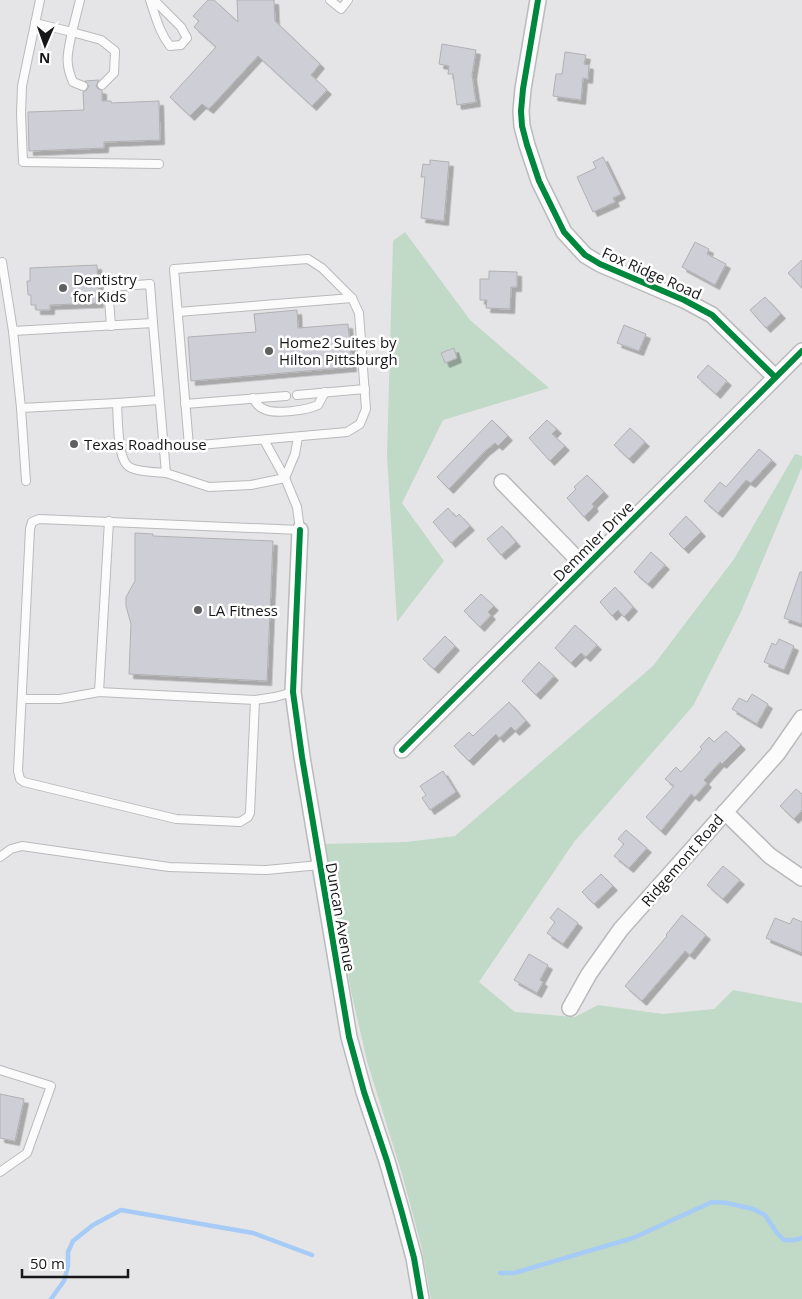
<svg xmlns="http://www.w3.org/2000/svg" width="802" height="1299" viewBox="0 0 802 1299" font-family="'Open Sans',sans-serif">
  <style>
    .green { fill: #c1d9c7 }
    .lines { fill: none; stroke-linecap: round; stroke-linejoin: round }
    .stream { stroke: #a5cbf6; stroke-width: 4.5 }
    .building { fill: #ceced7; stroke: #b1b1b3; filter: url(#shadow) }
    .service-casing { stroke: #bababc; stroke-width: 10 }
    .minor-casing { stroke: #bababc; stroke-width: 18 }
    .service { stroke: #fbfbfb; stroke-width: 8 }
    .minor { stroke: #fbfbfb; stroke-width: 15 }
    .cycleway-casing { stroke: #fff; stroke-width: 9 }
    .cycleway { stroke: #00873e; stroke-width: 6 }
    .poi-dot { fill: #5f5f61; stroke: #fff; stroke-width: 2 }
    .labels { text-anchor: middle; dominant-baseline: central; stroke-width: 5; stroke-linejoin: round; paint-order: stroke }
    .street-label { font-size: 15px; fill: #171719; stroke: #fff }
    .poi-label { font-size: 15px; fill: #171719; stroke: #fff; text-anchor: start }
  </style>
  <defs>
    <filter id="shadow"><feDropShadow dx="4.5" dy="4.5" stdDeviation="0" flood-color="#0004"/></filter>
  </defs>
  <rect width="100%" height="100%" fill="#e5e5e7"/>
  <g class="green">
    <polygon points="405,232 470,320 549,388 443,420 402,503 444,561 397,622 387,455 393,241"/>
    <polygon points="795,454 802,456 802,467 741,612 693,706 574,842 479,982 515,1012 575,1017 598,1005 663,1014 714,1009 733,990 802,1003 802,1299 431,1299 421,1245 402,1174 367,1061 351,991 325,844 406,842 455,836 653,666 734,559"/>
  </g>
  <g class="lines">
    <g class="stream">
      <polyline points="500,1273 514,1273 633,1238 712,1202 727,1203 753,1209 765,1215 777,1233 784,1240 795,1240 802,1238"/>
      <polyline points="51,1299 64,1281 68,1266 68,1252 73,1241 93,1225 121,1210 253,1233 312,1255"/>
    </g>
  </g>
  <g class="building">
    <polygon points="208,0 214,0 238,22 237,0 274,0 275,21 320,64 311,75 327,90 312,106 258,56 209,109 202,104 190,116 170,97 216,47 194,27 199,21 193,16"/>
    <polygon points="442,44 476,50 472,75 476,102 457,105 453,74 448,74 449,66 439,64"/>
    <polygon points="565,52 586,55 584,64 589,65 588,79 583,78 581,100 553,96 556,74 562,74"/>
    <polygon points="99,80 96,86 98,89 102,90 102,101 111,101 111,103 159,101 160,140 104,142 104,148 29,151 28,112 84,110 83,92 87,90 89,86 85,81"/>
    <polygon points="603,157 621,194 613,198 615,202 593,212 577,177 596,168 593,162"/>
    <polygon points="430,160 449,162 444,221 421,218 425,177 421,177 423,164 430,165"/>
    <polygon points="695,242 709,249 707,254 726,264 715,285 682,267"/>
    <polygon points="802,260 802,288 788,273"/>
    <polygon points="97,265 99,303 50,305 50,310 36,310 36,305 31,305 31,295 28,295 27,281 30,281 30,268"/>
    <polygon points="489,271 517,272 517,287 511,287 510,309 486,308 487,300 480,300 480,279 489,279"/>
    <polygon points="765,297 781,314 766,328 750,310"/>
    <polygon points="297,310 298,328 348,324 352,367 191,381 188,337 256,332 254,314"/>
    <polygon points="624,325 646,334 639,351 617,343"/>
    <polygon points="454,348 457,358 445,363 441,353"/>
    <polygon points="708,365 727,381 716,394 697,377"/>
    <polygon points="492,420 508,436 498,446 495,443 485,451 449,489 437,477"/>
    <polygon points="547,420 557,429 552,434 565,446 550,461 529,438"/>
    <polygon points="630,428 645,442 629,459 614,445"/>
    <polygon points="759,449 772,460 751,483 746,480 718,513 704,501 720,482 726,487"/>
    <polygon points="587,475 604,492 592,504 594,507 584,517 567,498 576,489 574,487"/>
    <polygon points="448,508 456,517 459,514 470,526 451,543 433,522"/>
    <polygon points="686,516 701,532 684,549 669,534"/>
    <polygon points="502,526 516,542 501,555 487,539"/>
    <polygon points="135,533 153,534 153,536 273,541 267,681 129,674 131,624 126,606 126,597 135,581"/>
    <polygon points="651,552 665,565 648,584 634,572"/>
    <polygon points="800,572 802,572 802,624 784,618"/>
    <polygon points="615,587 633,607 624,617 618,610 612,616 600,602"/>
    <polygon points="481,594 494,606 488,612 491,615 480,627 464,611"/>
    <polygon points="575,625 597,645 586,657 581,653 571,663 555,648"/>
    <polygon points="445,636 455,646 434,669 423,659"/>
    <polygon points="779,639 794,646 784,670 764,662 772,643 776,645"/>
    <polygon points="539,662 554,676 536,695 522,681"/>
    <polygon points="752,694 768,704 757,724 732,709 739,698 747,702"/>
    <polygon points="509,702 526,721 515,731 511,727 499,738 496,734 469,761 454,746 469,732 473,736"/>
    <polygon points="726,731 741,745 722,764 720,762 704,780 707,783 695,797 691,794 661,831 646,817 674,786 665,779 676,767 681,772 702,749 700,747 709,737 714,742"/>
    <polygon points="443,771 456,792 430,810 422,798 426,795 420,786"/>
    <polygon points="796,789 802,794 802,810 794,819 780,806"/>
    <polygon points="626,830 647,848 629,868 614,856 624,844 618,839"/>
    <polygon points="723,866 740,880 723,899 707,885"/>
    <polygon points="601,874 613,886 594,904 582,892"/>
    <polygon points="558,908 578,923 563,944 547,933 555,922 550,918"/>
    <polygon points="682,915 706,935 690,955 685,951 642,1001 625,986 667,936 666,935"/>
    <polygon points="775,918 790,924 793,918 802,922 802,953 766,938"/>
    <polygon points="529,954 548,965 540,980 543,982 537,993 514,980"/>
    <polygon points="0,1094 24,1099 15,1141 0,1138"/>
  </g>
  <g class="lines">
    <defs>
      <g id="service">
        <polyline points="40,0 22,86 21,114 23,162 159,164"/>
        <path d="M 150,0 C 156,17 159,32 170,46 L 181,45 L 187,38 L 181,27 L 154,0"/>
        <polyline points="330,0 341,9 348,0"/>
        <polyline points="35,23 72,32 80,0"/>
        <path d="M 83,86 L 73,82 C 64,62 68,52 72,32 L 101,40 L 115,51 L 114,73 L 102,85"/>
        <polygon points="308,259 322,268 352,298 359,313 366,409 360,424 347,432 189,446 174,269"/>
        <polyline points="2,262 13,331 153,323 166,473 209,487 251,485 285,478"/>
        <polyline points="178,312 352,298"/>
        <polyline points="111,326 108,287 150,284 153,323"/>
        <polyline points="13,331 21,408"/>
        <polyline points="297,395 365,389"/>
        <path d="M 253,398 C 256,403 258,407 264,409 C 275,415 307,410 318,405 L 325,392"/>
        <path d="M 159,400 L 117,403 C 118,417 117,455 127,465 C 133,472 156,472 166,473"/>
        <polyline points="185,404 286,396"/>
        <polyline points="285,478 295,454 298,437"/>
        <polyline points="26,481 21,408 117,403"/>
        <polyline points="99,692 109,521"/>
        <polyline points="22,699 60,699 99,692 255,700 275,697 293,692"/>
        <polyline points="255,700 250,813 248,817 240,822 176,819 24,782 20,779 18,771 30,529 32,522 39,519 300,530 297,507 285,478 264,440"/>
        <polyline points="0,857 11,849 22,846 169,867 266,870 320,865"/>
        <polyline points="0,1070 51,1086 27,1153 0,1172"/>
      </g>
      <g id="minor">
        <polyline points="538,0 523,89 521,111 522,126 527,145 539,181 564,232 585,255 600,264 684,300 712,315 775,377"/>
        <polyline points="502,482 585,567"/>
        <polyline points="300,530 293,692 302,757 349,1037 364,1092 387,1161 402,1213 414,1258 421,1299"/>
        <polyline points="402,750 802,351"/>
        <polyline points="725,812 770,856 802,878"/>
        <polyline points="570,1008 589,974 621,929 777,754 802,718"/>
      </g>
    </defs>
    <use href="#service" class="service-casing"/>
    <use href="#minor" class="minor-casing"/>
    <use href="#service" class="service"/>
    <use href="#minor" class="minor"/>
    <defs>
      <g id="cycleway">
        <polyline points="538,0 523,89 521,111 522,126 527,145 539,181 564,232 585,255 600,264 684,300 712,315 775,377"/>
        <polyline points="300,530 293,692 302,757 349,1037 364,1092 387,1161 402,1213 414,1258 421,1299"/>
        <polyline points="402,750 802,351"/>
      </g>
    </defs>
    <use href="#cycleway" class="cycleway-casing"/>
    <use href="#cycleway" class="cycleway"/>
  </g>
  <g class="poi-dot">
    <circle cx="63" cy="288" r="5"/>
    <circle cx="269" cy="351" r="5"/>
    <circle cx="74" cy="444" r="5"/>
    <circle cx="198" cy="610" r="5"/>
  </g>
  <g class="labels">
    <g class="street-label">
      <text transform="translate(652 273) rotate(24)">Fox Ridge Road</text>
      <text transform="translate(593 541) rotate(-45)">Demmler Drive</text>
      <text transform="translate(682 860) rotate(-49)">Ridgemont Road</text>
      <text transform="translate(341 917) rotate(80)">Duncan Avenue</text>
    </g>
    <g class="poi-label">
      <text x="73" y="279">Dentistry<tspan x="73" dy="17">for Kids</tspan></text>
      <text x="279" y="342">Home2 Suites by<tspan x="279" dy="17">Hilton Pittsburgh</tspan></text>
      <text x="84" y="444">Texas Roadhouse</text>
      <text x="208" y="610">LA Fitness</text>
    </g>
  </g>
  <g transform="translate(45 45) rotate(182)" stroke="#ffffff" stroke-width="4" paint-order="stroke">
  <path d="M0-4L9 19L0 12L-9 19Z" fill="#171719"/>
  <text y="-8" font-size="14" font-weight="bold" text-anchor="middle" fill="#171719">N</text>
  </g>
  <path d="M22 1269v8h106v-8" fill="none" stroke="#171719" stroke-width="2.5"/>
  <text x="30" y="1269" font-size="15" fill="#171719" stroke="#ffffff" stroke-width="4" paint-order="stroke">50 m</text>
</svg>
